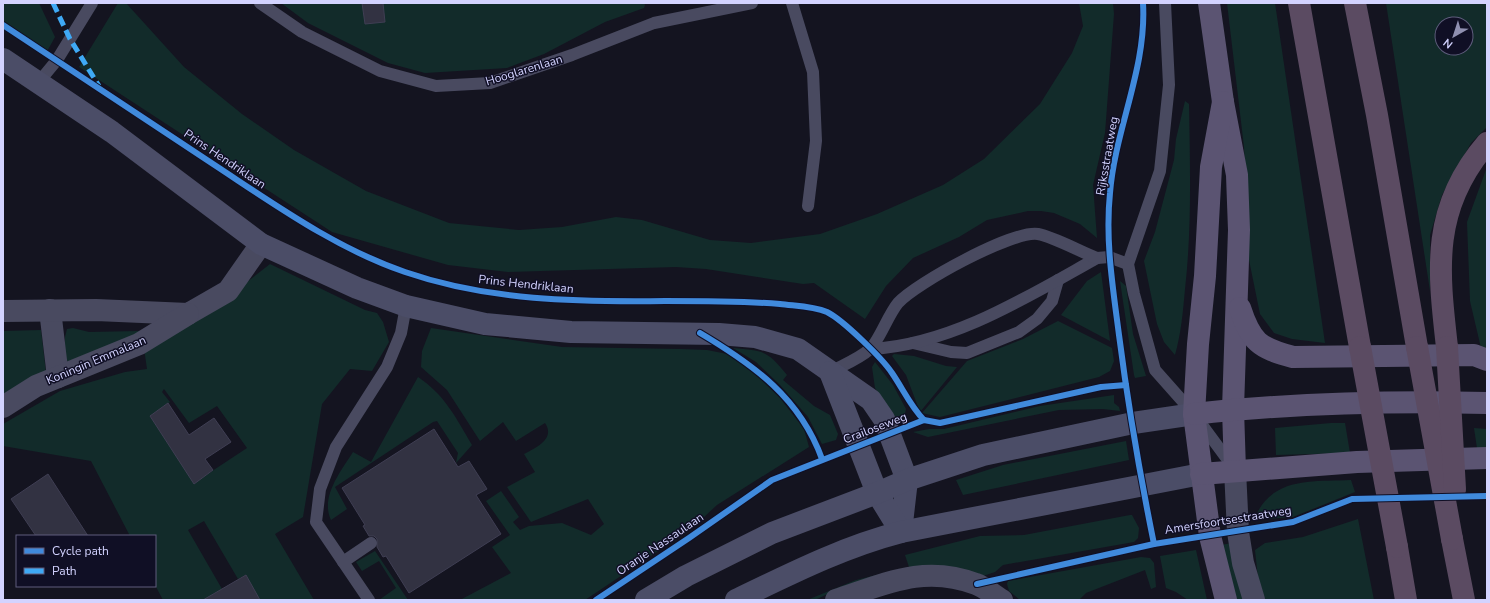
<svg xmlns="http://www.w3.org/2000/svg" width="1490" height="603" viewBox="0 0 1490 603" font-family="'Nunito Sans',sans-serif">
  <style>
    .green { fill: #122b2a; fill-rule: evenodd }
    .building { fill: #323242; stroke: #3f3e53 }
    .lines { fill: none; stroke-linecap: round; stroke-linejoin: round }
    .service { stroke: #494a60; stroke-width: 12 }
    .minor { stroke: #494a60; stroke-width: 22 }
    .secondary { stroke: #4b4d67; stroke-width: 22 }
    .primary { stroke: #5b5472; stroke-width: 22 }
    .motorway { stroke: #5b4b62; stroke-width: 22 }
    .motorway-bridge { stroke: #5b4b62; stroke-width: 22 }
    .quiet { stroke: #3fa9f5; stroke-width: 5; stroke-dasharray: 10 5; stroke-linecap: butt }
    .cycleway-casing { stroke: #100f25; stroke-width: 8 }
    .cycleway { stroke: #408adc; stroke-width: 6 }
    .labels { text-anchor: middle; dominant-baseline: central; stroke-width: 3; stroke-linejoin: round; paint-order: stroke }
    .street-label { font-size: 12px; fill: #d3d3ff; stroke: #100f25 }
  </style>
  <rect width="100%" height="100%" fill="#141420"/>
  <g class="green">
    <polygon points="3,3 39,3 55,37 45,55 3,26"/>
    <polygon points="118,3 126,3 184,67 242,114 294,150 366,191 449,223 519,230 562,227 616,217 642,220 710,240 751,243 820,234 877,214 943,185 984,159 1040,104 1072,53 1083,26 1079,3 1113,3 1114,14 1105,133 1093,185 1097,238 1080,224 1054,213 1041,211 1028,211 987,220 959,237 913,258 886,286 865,319 814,283 803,284 706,269 676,267 508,272 448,265 332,232 79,67"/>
    <polygon points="281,3 644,3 645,5 644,8 605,22 544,54 507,68 425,73 388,63 308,23"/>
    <polygon points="1227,3 1275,3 1325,343 1292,339 1274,333 1260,314 1249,260 1244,147"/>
    <path d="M 1386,3 L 1487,3 L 1487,127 L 1471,143 L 1442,195 L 1430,235 L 1430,291 ZM 1442,24 L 1466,24 L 1466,48 L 1442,48 Z"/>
    <path d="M 1185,101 L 1189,104 C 1190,166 1192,227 1185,289 C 1183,312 1181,334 1175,355 L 1164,342 L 1157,324 L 1144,261 L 1155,232 L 1174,160 L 1176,139 Z"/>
    <polygon points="1487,167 1487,350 1481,348 1470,301 1467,222"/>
    <path d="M 270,264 L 365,310 L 377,313 L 383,322 L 389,342 L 372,371 L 350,369 L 322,404 L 303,517 L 275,534 L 314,600 L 250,600 L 246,575 L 238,579 L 204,521 L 188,530 L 222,589 L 213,594 L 216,600 L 163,600 L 155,585 L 155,536 L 130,536 L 91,461 L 3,446 L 3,424 L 60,391 L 125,372 L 147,369 L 144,348 L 234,292 ZM 164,389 L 189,423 L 217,406 L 247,448 L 194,483 L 150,416 L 170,402 L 162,392 Z"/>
    <polygon points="1101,272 1110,341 1061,315 1087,281"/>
    <polygon points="1120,281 1126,286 1133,334 1146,376 1135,378 1134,375"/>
    <polygon points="1058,321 1112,348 1114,361 1110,371 1099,377 940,417 922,413 967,361 1023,339"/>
    <polygon points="73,328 89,332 140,331 112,349 65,362 65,337 67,329"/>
    <path d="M 431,328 L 562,347 L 680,349 L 707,350 L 727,354 L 751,370 L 780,398 L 804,429 L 809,447 L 717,505 L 691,529 L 585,600 L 460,600 L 511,573 L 492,547 L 510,535 L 486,501 L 501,491 L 519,517 L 513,522 L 520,530 L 529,526 L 562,523 L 591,535 L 604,524 L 588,499 L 531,522 L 507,487 L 535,472 L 524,454 C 535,448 556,439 545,423 L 516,441 L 503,422 L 480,441 L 447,390 L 421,367 L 422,351 Z"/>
    <polygon points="41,330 46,373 3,395 3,331"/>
    <path d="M 733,348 C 764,351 767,350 787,375 L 783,380 L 814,406 L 830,415 L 838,434 L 836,440 L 822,444 L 808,417 L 780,385 L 756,362 Z"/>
    <polygon points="894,354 914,356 946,366 957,367 920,412 906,375 892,356"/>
    <polygon points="875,362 893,385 906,409 904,418 896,418 875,388 872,367"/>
    <path d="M 418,377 C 445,395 456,418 472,445 L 456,463 L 458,453 L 437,421 L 433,422 L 335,487 L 347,509 L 331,520 C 320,497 341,471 353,452 L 371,462 Z"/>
    <polygon points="1114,395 1114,403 1119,407 1120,411 1103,409 1059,410 928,437 913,432 929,429 944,429 1040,406"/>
    <polygon points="1331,423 1345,423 1350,453 1276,455 1275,428"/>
    <polygon points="1474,428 1487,429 1487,455 1478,455"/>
    <polygon points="1126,441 1129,460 963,495 956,480 1003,465"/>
    <path d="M 1351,480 L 1355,492 L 1293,517 L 1254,520 C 1271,476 1312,482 1351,480 Z"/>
    <polygon points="1130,515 1132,515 1139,528 1138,538 1134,542 1003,565 995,572 983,576 836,590 815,600 807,600 856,580 909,567 905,555 980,536 1024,535"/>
    <polygon points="1358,519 1374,600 1265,600 1258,578 1255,550 1265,543 1303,537"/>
    <polygon points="1232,543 1244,600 1236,600 1221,545"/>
    <polygon points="1196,550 1207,600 1188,600 1176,592 1166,588 1160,556"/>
    <polygon points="375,551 408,600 379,600 396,588 379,561 362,571 356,562"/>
    <polygon points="1141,557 1150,558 1154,563 1156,587 1151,589 1145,570 1086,593 1079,600 1020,600 1009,591 1007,584 1008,581"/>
  </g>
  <g class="building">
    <polygon points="362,3 383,3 385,22 365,24"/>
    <polygon points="168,403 189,435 214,418 231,442 205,459 213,470 194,484 150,416"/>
    <polygon points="434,429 458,467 469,461 487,489 476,495 501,534 409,593 386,556 383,557 377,547 377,539 374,536 369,536 363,526 365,525 342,488"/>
    <polygon points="48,474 88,536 36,536 11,499"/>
    <polygon points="246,575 260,600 203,600"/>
  </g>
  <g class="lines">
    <g class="service">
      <polyline points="260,3 302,32 380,71 436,86 490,83 572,55 654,23 752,3"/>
      <polyline points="792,3 813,72 816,141 808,206"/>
      <polyline points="1165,3 1169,85 1160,171 1128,264 1134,294 1155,370 1194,414 1233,467"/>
      <polyline points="38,83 57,60 92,3"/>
      <polyline points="913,343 951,352 967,353 1019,332 1037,319 1052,301 1058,280"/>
      <path d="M 871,349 C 951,345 1029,296 1097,258 L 1109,257 L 1128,264"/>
      <path d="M 830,372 C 843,365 859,359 870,349 C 879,341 888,315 898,303 C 916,283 1013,230 1038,234 C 1054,237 1081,252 1097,258"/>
      <polyline points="343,562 371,543"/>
      <polyline points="369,600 316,522 320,489 336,447 387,367 401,333 406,306"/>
    </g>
    <g class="minor">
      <polyline points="50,310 58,377"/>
      <polyline points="3,311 96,310 188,314 228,291 261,244"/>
      <polyline points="3,407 36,386 139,344 188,314"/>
      <polyline points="1235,470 1238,532 1243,563 1254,600"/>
      <path d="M 836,600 C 885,584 924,564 976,584 C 985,587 993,595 1002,600"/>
    </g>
    <g class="secondary">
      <polyline points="3,59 112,132 261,244 357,288 406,306 485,324 571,332 719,334 755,337 798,349 871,400 884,419 907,480 901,532"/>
      <polyline points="830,372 877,493 901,532"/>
      <polyline points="646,600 686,576 772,533 877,493 907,480 983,455 1133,423 1194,414"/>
      <path d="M 736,600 C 790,574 843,547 901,532 L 1201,474"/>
    </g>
    <g class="primary">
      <polyline points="1209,3 1223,102 1237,175 1239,230 1233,409 1235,470"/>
      <polyline points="1223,102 1211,167 1205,276 1198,344 1194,414 1210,536 1226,600"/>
      <path d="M 1240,308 C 1251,342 1259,348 1293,357 L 1474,355 L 1487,360"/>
      <path d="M 1194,414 C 1291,403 1389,401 1487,403"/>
      <polyline points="1201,474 1357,462 1487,458"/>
    </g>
    <g class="motorway">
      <polyline points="1299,3 1360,347"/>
      <polyline points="1355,3 1377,115 1417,347"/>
      <path d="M 1447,347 C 1438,268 1431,208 1487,143"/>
      <polyline points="1452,539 1464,600"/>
      <polyline points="1397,547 1406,600"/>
    </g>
    <g class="motorway-bridge">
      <polyline points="1360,347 1397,547"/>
      <polyline points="1417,347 1452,539"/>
      <polyline points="1447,347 1455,489"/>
    </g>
    <polyline class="quiet" points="53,3 70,39 99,86"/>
    <defs>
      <g id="cycleway">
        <path d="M 1143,3 C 1147,68 1115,129 1110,193 C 1105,241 1113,288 1119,335 C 1128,405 1140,475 1154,544"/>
        <path d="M 3,25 C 73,71 143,118 213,164 C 274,204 335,248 405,272 C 489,301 577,302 665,301 C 704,301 742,301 780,304 C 795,306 813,306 827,312 C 843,320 882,358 892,373 C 903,389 911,407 924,420"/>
        <path d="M 700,333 C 754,365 800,398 822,459"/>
        <polyline points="977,584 1154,544 1293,522 1352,499 1487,496"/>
        <polyline points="596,600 689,538 772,480 924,420 940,423 1101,387 1126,385"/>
      </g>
    </defs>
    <use href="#cycleway" class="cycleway-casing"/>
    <use href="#cycleway" class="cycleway"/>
  </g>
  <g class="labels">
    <g class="street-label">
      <text transform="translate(524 70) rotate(-17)">Hooglarenlaan</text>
      <text transform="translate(1107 156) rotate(-80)">Rijksstraatweg</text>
      <text transform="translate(225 159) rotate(34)">Prins Hendriklaan</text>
      <text transform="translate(526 284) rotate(6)">Prins Hendriklaan</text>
      <text transform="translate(96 360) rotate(-23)">Koningin Emmalaan</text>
      <text transform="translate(875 428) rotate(-21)">Crailoseweg</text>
      <text transform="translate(1228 520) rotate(-9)">Amersfoortsestraatweg</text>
      <text transform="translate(660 544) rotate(-34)">Oranje Nassaulaan</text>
    </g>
  </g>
  <rect width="1490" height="603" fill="none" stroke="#d3d3ff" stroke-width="8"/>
  <rect x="16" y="535" width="140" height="52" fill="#100f25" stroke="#5e5d7c"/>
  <rect x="24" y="548" width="20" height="6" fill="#408adc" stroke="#5e5d7c"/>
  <text x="52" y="555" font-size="12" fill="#d3d3ff">Cycle path</text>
  <rect x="24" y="568" width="20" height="6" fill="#3fa9f5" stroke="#5e5d7c"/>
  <text x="52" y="575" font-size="12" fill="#d3d3ff">Path</text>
  <g transform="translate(1454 36) rotate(219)"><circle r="19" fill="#100f25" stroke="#5e5d7c"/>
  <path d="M0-3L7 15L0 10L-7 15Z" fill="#9090b1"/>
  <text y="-6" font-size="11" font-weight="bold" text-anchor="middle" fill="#d3d3ff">N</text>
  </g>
</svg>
